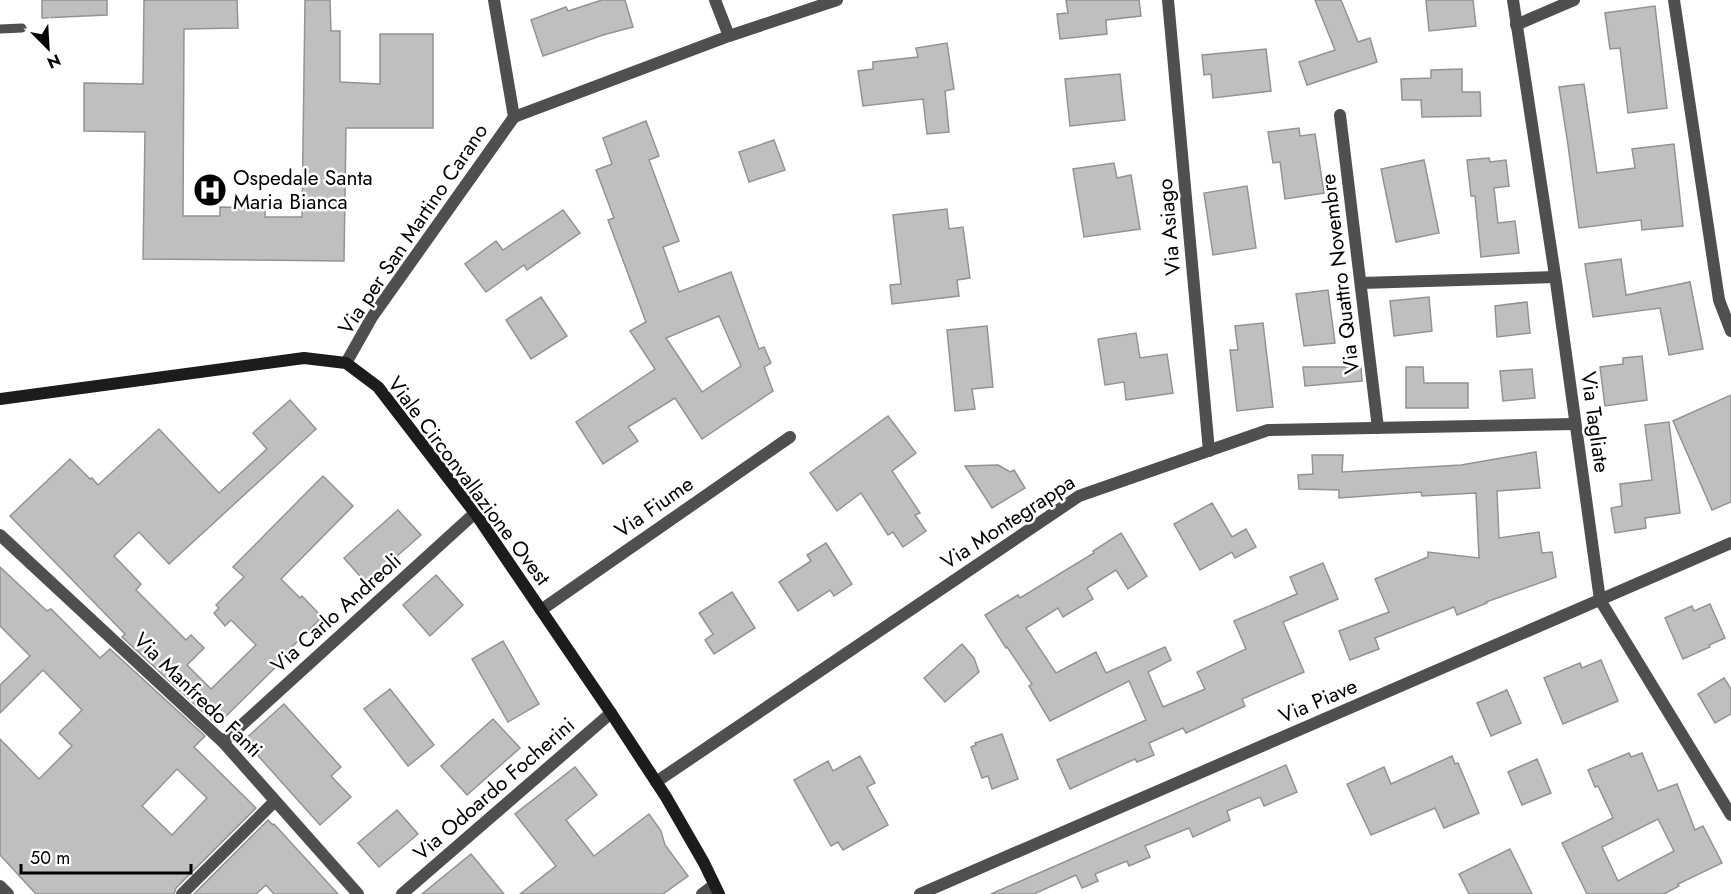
<svg xmlns="http://www.w3.org/2000/svg" width="1731" height="894" viewBox="0 0 1731 894" font-family="Jost,sans-serif">
  <style>
    .building { fill: #bfbfbf; stroke: #939393; stroke-width: 1.5; fill-rule: evenodd }
    .lines { fill: none; stroke-linecap: round; stroke-linejoin: round }
    .service { stroke: #4f4f4f; stroke-width: 9 }
    .minor { stroke: #4f4f4f; stroke-width: 12 }
    .tertiary { stroke: #4f4f4f; stroke-width: 12 }
    .secondary { stroke: #1c1c1c; stroke-width: 12 }
    .labels { text-anchor: middle; dominant-baseline: central; stroke-width: 5; stroke-linejoin: round; paint-order: stroke }
    .poi-label { font-size: 21px; fill: #000; stroke: #fff; text-anchor: start }
    .street-label { font-size: 21px; fill: #000; stroke: #fff }
  </style>
  <rect width="100%" height="100%" fill="#fff"/>
  <g class="building">
    <polygon points="42,0 107,0 107,15 42,18"/>
    <polygon points="144,0 237,0 238,28 184,29 183,216 220,216 220,207 265,208 265,217 302,217 305,0 330,0 331,31 340,31 340,82 380,84 380,34 433,34 433,128 346,128 344,261 143,259 145,132 84,131 84,83 143,84"/>
    <polygon points="602,0 625,0 633,27 603,35 543,56 531,20 566,7 568,11"/>
    <polygon points="1066,0 1139,0 1141,16 1106,20 1107,34 1060,39 1057,14 1068,13"/>
    <polygon points="1315,0 1341,0 1358,42 1370,38 1377,62 1307,85 1299,62 1335,50"/>
    <polygon points="1426,0 1473,0 1476,26 1429,31"/>
    <polygon points="1655,6 1667,108 1628,113 1620,48 1610,49 1605,13"/>
    <polygon points="947,43 954,89 945,91 949,132 927,134 923,99 863,106 858,71 873,69 873,62 918,57 916,48"/>
    <polygon points="1266,49 1271,91 1213,98 1211,74 1204,75 1202,55"/>
    <polygon points="1462,69 1462,92 1480,92 1481,116 1422,117 1421,100 1402,100 1401,79 1431,78 1431,70"/>
    <polygon points="1120,74 1125,120 1070,126 1065,79"/>
    <polygon points="1584,84 1597,173 1635,168 1632,149 1674,144 1683,226 1642,230 1641,220 1579,228 1568,145 1559,87"/>
    <path d="M 646,121 L 659,156 L 649,160 L 679,241 L 663,247 L 679,292 L 731,272 L 759,349 L 764,347 L 771,363 L 764,367 L 773,391 L 702,439 L 675,398 L 628,427 L 638,441 L 603,464 L 576,422 L 655,369 L 630,331 L 646,322 L 608,220 L 614,218 L 596,170 L 612,164 L 603,138 ZM 719,316 L 741,366 L 702,392 L 666,338 Z"/>
    <polygon points="1299,128 1300,136 1315,134 1324,193 1285,199 1280,162 1273,163 1268,132"/>
    <polygon points="774,140 785,170 749,182 739,152"/>
    <polygon points="1489,158 1490,162 1506,160 1509,186 1494,188 1498,223 1515,221 1519,253 1481,257 1475,196 1471,196 1467,160"/>
    <polygon points="1424,160 1439,233 1396,242 1381,169"/>
    <polygon points="1114,163 1117,178 1131,175 1140,229 1084,237 1073,169"/>
    <polygon points="1247,186 1256,248 1213,255 1204,193"/>
    <polygon points="947,209 949,229 963,227 970,278 957,280 959,296 892,304 890,285 901,284 893,215"/>
    <polygon points="563,210 580,233 527,270 524,265 486,292 465,264 496,241 503,250"/>
    <polygon points="1621,259 1626,295 1690,282 1703,349 1669,355 1660,308 1593,317 1585,264"/>
    <polygon points="1328,290 1335,343 1304,346 1296,294"/>
    <polygon points="541,297 567,336 531,359 506,320"/>
    <polygon points="1429,297 1432,331 1394,336 1390,301"/>
    <polygon points="1527,302 1530,333 1497,337 1495,306"/>
    <polygon points="1263,323 1273,407 1237,411 1230,350 1238,350 1235,326"/>
    <polygon points="987,326 993,387 972,389 975,409 955,411 947,330"/>
    <polygon points="1136,333 1140,358 1167,354 1173,393 1126,400 1124,382 1105,385 1098,339"/>
    <polygon points="1642,356 1647,400 1605,406 1600,367 1623,364 1623,358"/>
    <polygon points="1303,367 1361,367 1362,381 1305,386"/>
    <polygon points="1406,367 1423,367 1424,383 1468,383 1468,408 1406,408"/>
    <polygon points="1532,369 1535,398 1503,401 1500,371"/>
    <polygon points="1731,395 1731,502 1712,510 1673,421"/>
    <polygon points="290,400 316,429 169,564 139,532 114,556 141,584 136,590 186,640 191,635 204,648 187,665 211,689 256,645 231,620 225,626 214,613 219,608 216,605 244,577 233,567 323,476 353,506 281,579 300,598 302,596 322,617 287,652 289,654 217,725 122,637 125,634 10,516 70,459 90,479 92,478 98,485 159,429 219,493 267,449 253,433"/>
    <polygon points="888,416 916,453 892,471 920,513 915,515 926,531 903,547 893,532 888,535 861,493 837,511 810,473"/>
    <polygon points="1669,422 1680,513 1645,518 1646,528 1615,533 1611,508 1622,506 1620,484 1652,480 1645,425"/>
    <polygon points="1536,452 1540,488 1497,491 1499,538 1539,532 1542,553 1552,552 1556,577 1486,602 1487,603 1457,615 1454,607 1375,638 1379,649 1350,660 1339,631 1389,612 1375,579 1428,557 1428,552 1479,558 1476,493 1422,496 1421,492 1339,498 1339,490 1299,489 1298,475 1313,474 1312,455 1343,455 1342,472 1461,465"/>
    <polygon points="998,465 1010,472 1014,470 1025,488 992,508 965,466"/>
    <polygon points="1212,503 1232,537 1246,529 1256,547 1235,558 1232,552 1200,570 1174,524"/>
    <polygon points="398,510 421,535 366,583 344,558"/>
    <polygon points="1121,533 1147,576 1128,589 1116,570 1087,588 1093,599 1063,617 1058,608 1026,628 1056,673 1096,652 1106,673 1165,647 1171,660 1148,672 1163,707 1205,689 1197,672 1246,649 1234,621 1297,594 1290,577 1323,563 1338,599 1283,622 1304,672 1242,699 1245,706 1186,733 1183,728 1149,743 1154,755 1137,762 1135,759 1070,789 1057,760 1146,720 1129,681 1050,721 1029,686 1032,684 1007,647 1006,648 985,615 1018,595 1020,598 1094,553 1093,551"/>
    <polygon points="826,543 852,584 834,596 830,590 798,611 779,582 811,561 807,555"/>
    <path d="M 0,567 L 47,611 L 51,609 L 100,658 L 110,649 L 205,736 L 194,747 L 256,808 L 176,888 L 174,894 L 36,894 L 0,855 L 0,739 L 39,779 L 72,746 L 59,733 L 82,710 L 43,670 L 0,713 L 0,685 L 30,656 L 0,626 ZM 177,769 L 207,798 L 172,835 L 142,806 Z"/>
    <polygon points="436,575 463,605 430,636 403,605"/>
    <polygon points="732,592 755,628 714,654 705,640 713,634 699,613"/>
    <polygon points="1710,604 1725,638 1709,645 1710,647 1683,659 1665,618 1692,606 1694,611"/>
    <polygon points="503,641 539,704 508,722 472,659"/>
    <polygon points="962,644 974,658 979,672 945,702 924,678"/>
    <polygon points="1601,660 1618,701 1563,724 1544,678 1580,663 1582,668"/>
    <polygon points="1724,678 1731,689 1731,714 1715,723 1698,694"/>
    <polygon points="390,689 434,745 408,766 364,709"/>
    <polygon points="1507,690 1521,723 1491,736 1477,703"/>
    <polygon points="284,704 341,767 331,776 351,797 320,825 244,740"/>
    <polygon points="493,719 520,748 467,795 441,766"/>
    <polygon points="1002,734 1018,779 992,789 988,776 982,778 971,747 976,745 975,743"/>
    <path d="M 1629,753 L 1631,757 L 1642,753 L 1658,791 L 1677,784 L 1695,830 L 1703,826 L 1722,863 L 1678,884 L 1679,886 L 1664,894 L 1587,894 L 1562,843 L 1613,818 L 1598,786 L 1595,787 L 1588,770 ZM 1658,819 L 1674,851 L 1618,881 L 1602,847 Z"/>
    <polygon points="860,756 875,783 867,787 888,825 843,850 838,842 831,846 794,780 828,761 833,771"/>
    <polygon points="1452,756 1455,764 1458,763 1479,813 1444,828 1435,808 1371,835 1347,784 1384,767 1391,784"/>
    <polygon points="1537,759 1551,793 1522,805 1508,772"/>
    <polygon points="1286,765 1297,792 1264,806 1260,797 1227,811 1230,820 1193,837 1189,828 1145,846 1150,857 1129,866 1127,861 1095,874 1098,881 1082,888 1076,875 1034,894 991,894"/>
    <polygon points="575,767 597,795 566,820 594,856 649,814 661,831 665,845 688,876 663,894 520,894 556,866 515,814"/>
    <polygon points="397,810 418,834 379,867 358,843"/>
    <polygon points="268,820 273,825 274,824 338,894 274,894 266,885 256,894 194,894"/>
    <polygon points="1510,849 1532,894 1469,894 1459,874"/>
    <polygon points="471,854 504,894 422,894"/>
  </g>
  <g class="lines">
    <polyline class="service" points="0,29 22,28"/>
    <g class="minor">
      <polyline points="715,0 729,36"/>
      <polyline points="1168,0 1209,451"/>
      <polyline points="1513,0 1556,282 1600,600 1731,815"/>
      <polyline points="1674,0 1719,300 1731,331"/>
      <polyline points="1516,25 1574,0"/>
      <polyline points="1340,115 1378,428"/>
      <polyline points="1361,283 1555,277"/>
      <polyline points="0,535 223,742 358,894"/>
      <polyline points="541,610 790,437"/>
      <polyline points="223,742 475,513"/>
      <polyline points="656,782 1079,496 1268,430 1575,424"/>
      <polyline points="0,886 8,894"/>
      <polyline points="182,894 275,801"/>
      <polyline points="402,894 611,713"/>
      <polyline points="702,894 714,885"/>
      <polyline points="920,894 1731,543"/>
    </g>
    <g class="tertiary">
      <polyline points="494,0 514,117"/>
      <polyline points="514,117 729,36 837,0"/>
      <polyline points="346,363 372,317 514,117"/>
    </g>
    <polyline class="secondary" points="0,399 304,358 346,363 378,387 475,513 611,713 666,797 704,863 719,894"/>
  </g>
  <defs>
    <symbol id="hospital-disc" viewBox="-11 -11 22 22"><circle r="9.5" fill="#000" stroke="#fff"/><path d="M-5-5h3v3.5h4V-5h3V5h-3V1.5h-4V5h-3Z" fill="#fff"/></symbol>
  </defs>
  <g fill-rule="evenodd">
    <use href="#hospital-disc" x="191" y="171" width="38" height="38"/>
  </g>
  <g class="labels">
    <g class="poi-label">
      <text x="233" y="178">Ospedale Santa<tspan x="233" dy="24">Maria Bianca</tspan></text>
    </g>
    <g class="street-label">
      <text transform="translate(1169 227) rotate(-95)">Via Asiago</text>
      <text transform="translate(413 229) rotate(-56)">Via per San Martino Carano</text>
      <text transform="translate(1340 274) rotate(-97)">Via Quattro Novembre</text>
      <text transform="translate(1595 422) rotate(82)">Via Tagliate</text>
      <text transform="translate(469 481) rotate(53)">Viale Circonvallazione Ovest</text>
      <text transform="translate(654 507) rotate(-35)">Via Fiume</text>
      <text transform="translate(1008 522) rotate(-33)">Via Montegrappa</text>
      <text transform="translate(336 613) rotate(-42)">Via Carlo Andreoli</text>
      <text transform="translate(198 695) rotate(44)">Via Manfredo Fanti</text>
      <text transform="translate(1318 701) rotate(-23)">Via Piave</text>
      <text transform="translate(494 789) rotate(-41)">Via Odoardo Focherini</text>
    </g>
  </g>
  <g transform="translate(48 48) rotate(156)" stroke="#ffffff" stroke-width="4.5" paint-order="stroke">
  <path d="M0-4.5L10 22L0 15L-10 22Z" fill="#000000"/>
  <text y="-9" font-size="16" font-weight="bold" text-anchor="middle" fill="#000000">N</text>
  </g>
  <path d="M21 864v9h170v-9" fill="none" stroke="#000000" stroke-width="3"/>
  <text x="30" y="864" font-size="18" fill="#000000" stroke="#ffffff" stroke-width="4.5" paint-order="stroke">50 m</text>
</svg>
